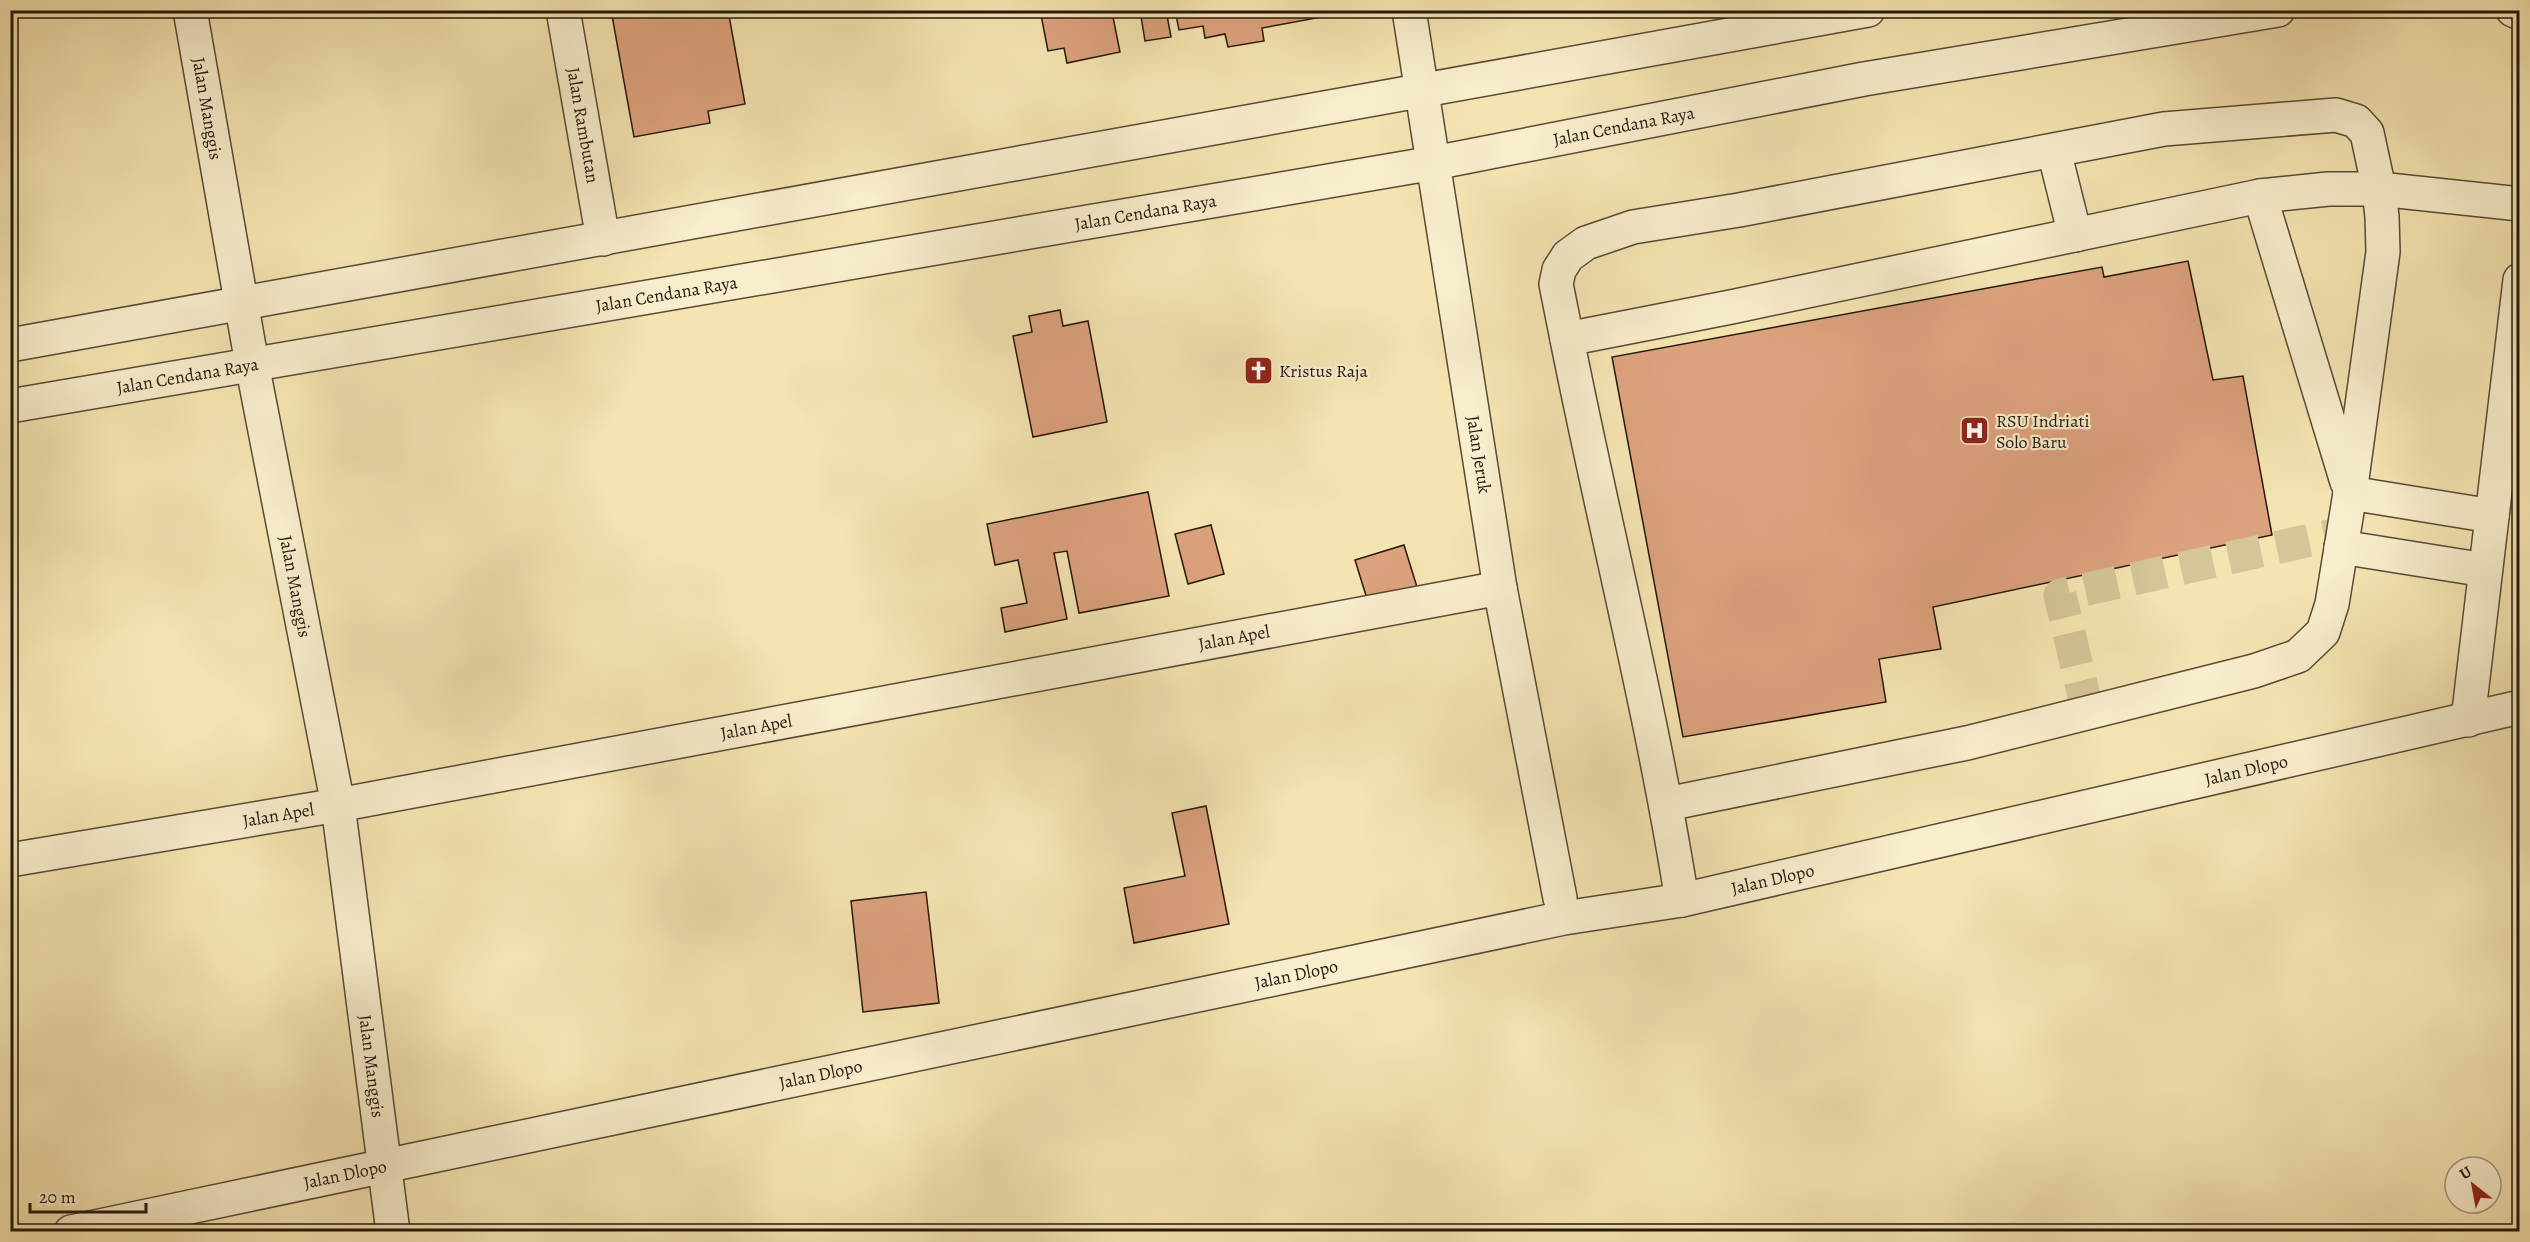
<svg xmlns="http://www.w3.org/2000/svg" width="2530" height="1242" viewBox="0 0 2530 1242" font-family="Alegreya,serif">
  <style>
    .building { fill: #dca27d; stroke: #24170d; stroke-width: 1.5 }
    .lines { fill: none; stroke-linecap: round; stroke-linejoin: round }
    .minor-tunnel { stroke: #d5c598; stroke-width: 33; stroke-dasharray: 33 16; stroke-linecap: butt }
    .minor-casing { stroke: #584a36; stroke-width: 36 }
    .minor { stroke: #f8edcc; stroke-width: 33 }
    .labels { text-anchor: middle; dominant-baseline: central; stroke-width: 4.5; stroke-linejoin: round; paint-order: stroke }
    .street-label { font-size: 18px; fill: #24170d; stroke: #f8edcc }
    .poi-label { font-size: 18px; fill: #24170d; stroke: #f8edcc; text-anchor: start }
  </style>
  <rect width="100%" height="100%" fill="#f4e4b1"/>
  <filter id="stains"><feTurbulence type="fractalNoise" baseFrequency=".00333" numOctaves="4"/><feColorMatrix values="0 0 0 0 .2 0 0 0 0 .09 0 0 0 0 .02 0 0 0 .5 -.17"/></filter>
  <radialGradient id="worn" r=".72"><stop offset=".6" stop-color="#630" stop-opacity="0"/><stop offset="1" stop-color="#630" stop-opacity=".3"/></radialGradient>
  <g class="building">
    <polygon points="611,10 728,10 745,104 708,111 710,123 634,137"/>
    <polygon points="1040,10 1119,10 1112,12 1120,52 1067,63 1064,48 1048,51"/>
    <polygon points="1140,10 1166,10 1171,37 1145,41"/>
    <polygon points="1175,10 1321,10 1322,17 1262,28 1264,41 1228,47 1225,34 1205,38 1203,26 1179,30"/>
    <polygon points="2188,261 2213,380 2243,376 2272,535 1933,607 1941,649 1879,659 1886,702 1683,737 1612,357 2102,267 2104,277"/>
    <polygon points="1060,310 1063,326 1088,321 1107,422 1033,437 1013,336 1032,332 1029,316"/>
    <polygon points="1148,492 1169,596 1079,613 1067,551 1054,553 1067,619 1005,632 1001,608 1027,603 1018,560 995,565 987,524"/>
    <polygon points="1211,525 1224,574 1188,584 1175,534"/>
    <polygon points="1404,545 1417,587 1368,602 1355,560"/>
    <polygon points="1206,806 1229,924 1134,943 1124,888 1185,876 1172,813"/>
    <polygon points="926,892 939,1003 863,1012 851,901"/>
  </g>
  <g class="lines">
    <polyline class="minor-tunnel" points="2088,713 2060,595 2343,533"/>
    <defs>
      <g id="minor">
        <path id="s1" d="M 190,10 L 252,364 L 338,805 L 393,1232"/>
        <path id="s2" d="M 563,10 L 603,239"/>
        <path id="s3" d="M 1409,10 L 1500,588 L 1560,898"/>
        <polyline points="2513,10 2520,13"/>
        <polyline points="2054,151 2075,235"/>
        <polyline points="2260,196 2347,482"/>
        <polyline points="1567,339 1556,284 1559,270 1568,256 1586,243 1633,227 1739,210 2164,129 2336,115 2356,121 2367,133 2379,189 2382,217 2383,252 2350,493 2332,604 2323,632 2298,656 2254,671 1967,743 1667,804"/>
        <polyline points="10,345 1868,10"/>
        <path id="s4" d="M 10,406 L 1434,163 L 1864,79 L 2278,10"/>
        <polyline points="2350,493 2492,516"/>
        <polyline points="2341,547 2485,570"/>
        <polyline points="2468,720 2520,280"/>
        <path id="s5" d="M 10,860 L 338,805 L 1500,588"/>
        <path d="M 1682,900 C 1652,711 1604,526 1567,339 L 1731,307 L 2260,196 L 2328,189 L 2379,189 L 2520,204"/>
        <path id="s6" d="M 71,1232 L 1564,918 L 1682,900 L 2520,707"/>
      </g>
    </defs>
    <use href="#minor" class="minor-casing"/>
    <use href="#minor" class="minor"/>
  </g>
  <defs>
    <symbol id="church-square" viewBox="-11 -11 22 22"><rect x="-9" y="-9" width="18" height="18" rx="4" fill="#8f2418" stroke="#f8edcc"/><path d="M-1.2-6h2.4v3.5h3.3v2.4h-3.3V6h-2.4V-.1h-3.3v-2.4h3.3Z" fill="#fff"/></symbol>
    <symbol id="hospital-square" viewBox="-11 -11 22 22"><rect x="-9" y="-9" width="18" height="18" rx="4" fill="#8f2418" stroke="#f8edcc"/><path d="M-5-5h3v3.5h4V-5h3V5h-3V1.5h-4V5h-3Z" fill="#fff"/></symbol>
  </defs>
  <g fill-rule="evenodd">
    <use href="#church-square" x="1242" y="354" width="33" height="33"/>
    <use href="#hospital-square" x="1958" y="414" width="33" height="33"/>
  </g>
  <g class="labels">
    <g class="street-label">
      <text stroke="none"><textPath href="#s1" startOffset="100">Jalan Manggis</textPath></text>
      <text stroke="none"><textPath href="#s2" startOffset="117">Jalan Rambutan</textPath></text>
      <text stroke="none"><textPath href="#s4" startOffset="1638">Jalan Cendana Raya</textPath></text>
      <text stroke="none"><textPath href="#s4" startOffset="1152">Jalan Cendana Raya</textPath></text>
      <text stroke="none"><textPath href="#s4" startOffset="666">Jalan Cendana Raya</textPath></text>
      <text stroke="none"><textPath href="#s4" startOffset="180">Jalan Cendana Raya</textPath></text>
      <text stroke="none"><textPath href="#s3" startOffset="450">Jalan Jeruk</textPath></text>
      <text stroke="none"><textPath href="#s1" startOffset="586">Jalan Manggis</textPath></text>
      <text stroke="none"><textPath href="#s5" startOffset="1244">Jalan Apel</textPath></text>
      <text stroke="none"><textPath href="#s5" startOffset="758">Jalan Apel</textPath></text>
      <text stroke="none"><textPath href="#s6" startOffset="2224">Jalan Dlopo</textPath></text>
      <text stroke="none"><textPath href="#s5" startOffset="272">Jalan Apel</textPath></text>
      <text stroke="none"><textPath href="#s6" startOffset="1738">Jalan Dlopo</textPath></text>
      <text stroke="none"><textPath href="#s6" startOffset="1252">Jalan Dlopo</textPath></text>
      <text stroke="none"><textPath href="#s1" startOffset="1072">Jalan Manggis</textPath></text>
      <text stroke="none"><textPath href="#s6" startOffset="766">Jalan Dlopo</textPath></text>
      <text stroke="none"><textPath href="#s6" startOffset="280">Jalan Dlopo</textPath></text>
    </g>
    <g class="poi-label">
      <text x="1279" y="371">Kristus Raja</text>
      <text x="1996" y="421">RSU Indriati<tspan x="1996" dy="21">Solo Baru</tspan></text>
    </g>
  </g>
  <rect width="2530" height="1242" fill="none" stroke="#f4e4b1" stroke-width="36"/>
  <rect x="12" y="12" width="2506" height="1218" fill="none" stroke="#24170d" stroke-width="3"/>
  <rect x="18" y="18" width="2494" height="1206" fill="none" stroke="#24170d" stroke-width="1.5"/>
  <g transform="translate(2473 1185) rotate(329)"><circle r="28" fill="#f8edcc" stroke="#a39780" stroke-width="1.5"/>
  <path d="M0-4.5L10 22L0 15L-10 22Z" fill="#8f2418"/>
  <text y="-9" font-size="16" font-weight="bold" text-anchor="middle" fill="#24170d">U</text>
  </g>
  <path d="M30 1203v9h116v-9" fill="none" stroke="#24170d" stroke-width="3"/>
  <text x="39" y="1203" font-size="18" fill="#24170d" stroke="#f8edcc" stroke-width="4.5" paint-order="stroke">20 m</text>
  <rect width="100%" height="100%" filter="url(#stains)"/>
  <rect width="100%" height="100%" fill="url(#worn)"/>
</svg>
